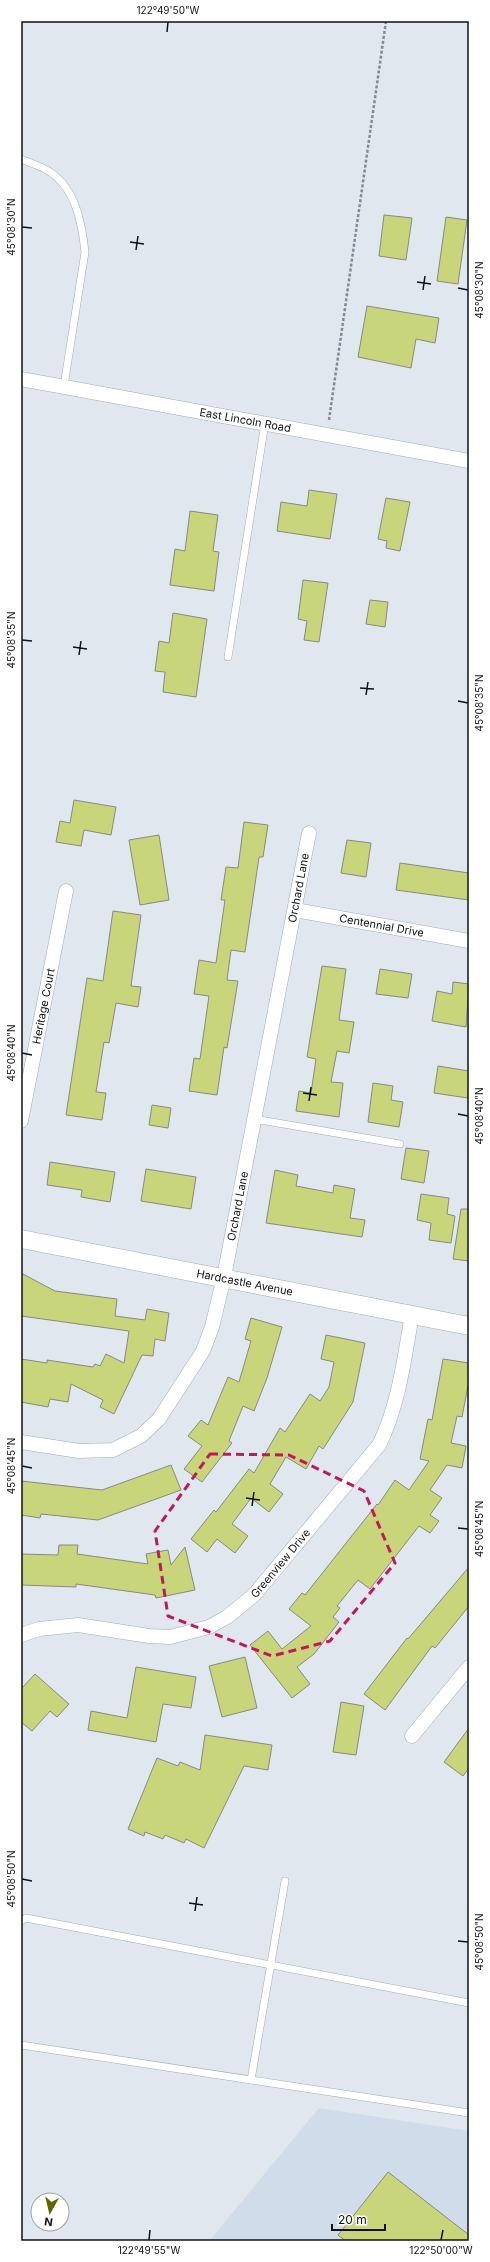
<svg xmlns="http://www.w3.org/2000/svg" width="490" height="2262" viewBox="0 0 490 2262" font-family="Inter,sans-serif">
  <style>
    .built { fill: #d0dcea }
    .building { fill: #c9d57b; stroke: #888981 }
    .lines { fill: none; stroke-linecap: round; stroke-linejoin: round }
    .service-casing { stroke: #a5abb3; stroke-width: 8 }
    .minor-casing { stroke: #a5abb3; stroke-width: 15 }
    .tertiary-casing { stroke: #a5abb3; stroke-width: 19 }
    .path { stroke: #85898f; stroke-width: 2.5; stroke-dasharray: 3 2; stroke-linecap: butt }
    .service { stroke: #fff; stroke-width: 7 }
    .minor { stroke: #fff; stroke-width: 14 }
    .tertiary { stroke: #fff; stroke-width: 18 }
    .marked { fill: none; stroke: #c2185b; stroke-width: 3; stroke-dasharray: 8 5; stroke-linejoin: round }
    .ticks { fill: none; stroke: #101215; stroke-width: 1.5 }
    .labels { text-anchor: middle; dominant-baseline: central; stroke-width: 3; stroke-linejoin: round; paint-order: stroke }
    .street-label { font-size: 11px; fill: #101215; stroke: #fff }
    .neatline { fill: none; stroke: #101215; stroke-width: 1.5 }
    .ticks-label { font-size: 10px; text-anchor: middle; fill: #101215 }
  </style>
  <rect width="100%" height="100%" fill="#e0e7ef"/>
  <polygon class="built" points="319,2108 469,2131 469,2241 209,2241"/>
  <g class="building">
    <polygon points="384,215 412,218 406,260 379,256"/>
    <polygon points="446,217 467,220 458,284 437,281"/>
    <polygon points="367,306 439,318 435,343 416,339 411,368 358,357"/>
    <polygon points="309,490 337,494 330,539 277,531 281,502 307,506"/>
    <polygon points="386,498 410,502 400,551 386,548 387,541 378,539"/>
    <polygon points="190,511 218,515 213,551 219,552 214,591 170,585 175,549 185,551"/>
    <polygon points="303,580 328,583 319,642 304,640 307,621 298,619"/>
    <polygon points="370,600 388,602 385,627 366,624"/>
    <polygon points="173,613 207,619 196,697 163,692 165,672 155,671 159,641 169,643"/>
    <polygon points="74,800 116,807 111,835 84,830 81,846 56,842 60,821 70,823"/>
    <polygon points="244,822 268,825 263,857 259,857 245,952 231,950 227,980 238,981 227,1048 224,1047 217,1095 189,1091 194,1058 200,1059 209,996 194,994 199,960 216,963 225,900 221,900 226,867 238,868"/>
    <polygon points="159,835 169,900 140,905 129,840"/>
    <polygon points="347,840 371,843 366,877 341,873"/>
    <polygon points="400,863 469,873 469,900 396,890"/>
    <polygon points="113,911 141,915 131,986 141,987 138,1007 116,1003 109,1043 104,1042 96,1092 106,1093 102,1120 66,1115 87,978 103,981"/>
    <polygon points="322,966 346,969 339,1020 354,1022 349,1053 337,1051 331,1082 343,1083 339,1117 296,1111 299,1091 311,1093 316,1059 307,1057"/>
    <polygon points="380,969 412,974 408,998 376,994"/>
    <polygon points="453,982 469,984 466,1027 432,1021 437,991 452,994"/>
    <polygon points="438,1066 469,1071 468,1098 434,1093"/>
    <polygon points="373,1083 393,1086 391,1100 403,1102 399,1127 368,1122"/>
    <polygon points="152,1105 171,1108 168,1128 149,1125"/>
    <polygon points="406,1148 429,1151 424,1183 401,1179"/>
    <polygon points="50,1162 115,1172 110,1202 81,1197 82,1190 47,1185"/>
    <polygon points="146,1169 196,1177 191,1209 141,1201"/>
    <polygon points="275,1170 298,1175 296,1186 333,1193 334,1185 355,1189 350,1218 365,1220 362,1237 266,1223"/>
    <polygon points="421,1194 449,1198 447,1214 455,1216 451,1243 429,1240 431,1223 417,1220"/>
    <polygon points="461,1209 469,1209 469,1261 453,1259"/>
    <polygon points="21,1273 55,1291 117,1299 115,1316 145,1320 147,1309 169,1313 165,1341 155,1339 153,1356 142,1355 114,1414 100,1407 103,1400 71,1384 68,1402 50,1399 48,1407 21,1402 21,1359 47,1363 47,1360 93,1367 95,1364 100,1366 106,1354 124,1363 129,1331 21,1316"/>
    <polygon points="251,1318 282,1327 267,1378 254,1411 243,1406 229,1441 232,1443 202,1482 184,1469 202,1446 188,1436 201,1420 208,1425 228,1377 239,1382 251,1341 245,1339"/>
    <polygon points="326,1335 365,1343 353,1402 323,1449 319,1446 306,1469 286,1457 270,1484 283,1494 269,1512 251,1498 232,1524 248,1536 235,1553 217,1539 207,1552 191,1539 214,1510 216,1512 249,1469 254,1473 280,1428 285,1432 310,1394 320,1401 329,1387 334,1362 321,1359"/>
    <polygon points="443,1359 469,1363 469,1381 462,1417 457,1416 451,1443 466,1446 462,1468 447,1465 430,1490 442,1498 430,1515 439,1521 430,1533 419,1526 370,1589 358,1580 337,1606 340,1608 333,1617 339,1622 314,1654 297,1667 310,1684 292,1698 250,1645 268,1631 282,1649 311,1626 289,1609 302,1593 305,1595 377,1504 378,1505 395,1480 409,1490 429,1461 420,1459 428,1419 432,1420"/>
    <polygon points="171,1465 181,1490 98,1520 41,1514 40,1518 21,1515 21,1481 102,1490"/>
    <polygon points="59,1545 78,1545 77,1554 148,1564 146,1554 168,1550 171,1565 185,1547 195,1590 156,1598 155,1595 76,1584 76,1587 21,1585 21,1554 58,1555"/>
    <polygon points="469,1567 469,1606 435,1648 432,1646 385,1710 364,1694 407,1638 408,1639"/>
    <polygon points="245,1657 257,1708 222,1717 209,1666"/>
    <polygon points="136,1667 196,1677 191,1708 163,1704 156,1742 88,1730 91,1711 127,1718"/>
    <polygon points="35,1674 69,1704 57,1717 50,1711 32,1731 21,1722 21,1689"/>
    <polygon points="341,1702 364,1706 356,1755 333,1752"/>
    <polygon points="469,1728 469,1768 463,1776 444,1762"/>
    <polygon points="205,1735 272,1745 268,1770 244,1766 204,1848 186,1839 184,1843 165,1835 163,1839 145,1832 144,1836 128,1829 157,1758 178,1766 180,1762 200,1770"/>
    <polygon points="388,2172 469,2235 469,2241 346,2241 338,2235"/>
  </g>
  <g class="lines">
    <defs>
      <g id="service">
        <path d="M 21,159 C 30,163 42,166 50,172 C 76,189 82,224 85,252 L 64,386"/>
        <polyline points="228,657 265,423"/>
        <polyline points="254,1119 400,1144"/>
        <polyline points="21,1921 26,1918 469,2003"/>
        <polyline points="21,2045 469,2113"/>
        <polyline points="251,2080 285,1881"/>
      </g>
      <g id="minor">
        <path id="s1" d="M 21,379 L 469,461"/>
        <path id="s2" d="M 295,910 L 469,941"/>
        <path id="s3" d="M 21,1121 L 66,891"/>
        <path id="s4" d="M 21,1442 L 79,1451 L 113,1450 L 141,1436 L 159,1419 L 203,1351 L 212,1327 L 224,1277 L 309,833"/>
        <path id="s5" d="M 21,1635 L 39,1629 L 78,1625 L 149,1636 L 170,1637 L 209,1627 L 227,1617 L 254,1595 L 379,1445 C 399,1405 404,1359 412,1315"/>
        <polyline points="412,1736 469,1667"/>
      </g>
      <g id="tertiary">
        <path id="s6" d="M 21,1239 L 469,1326"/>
      </g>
    </defs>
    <use href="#service" class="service-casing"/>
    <use href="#minor" class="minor-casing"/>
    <use href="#tertiary" class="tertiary-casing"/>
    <polyline class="path" points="329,420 386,21"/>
    <use href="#service" class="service"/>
    <use href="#minor" class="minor"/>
    <use href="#tertiary" class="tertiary"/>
  </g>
  <path class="marked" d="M 210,1454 L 289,1455 L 364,1491 L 395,1563 L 330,1641 L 272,1656 L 168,1616 L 155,1531 Z"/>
  <path class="ticks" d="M 167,32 L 168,22M 22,227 L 32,228M 130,242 L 144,244M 136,250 L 138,236M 417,282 L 431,284M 458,288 L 468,290M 423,290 L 425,276M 22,640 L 32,641M 73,647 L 87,649M 79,655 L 81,641M 360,688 L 374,689M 366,695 L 368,682M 458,701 L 468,703M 22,1053 L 32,1055M 303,1093 L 317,1095M 309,1101 L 311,1087M 458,1114 L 468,1116M 22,1466 L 32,1468M 246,1498 L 260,1500M 252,1506 L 254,1492M 458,1528 L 468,1529M 22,1879 L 32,1881M 189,1903 L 203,1905M 195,1911 L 197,1897M 458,1941 L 468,1942M 149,2240 L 150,2230M 441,2240 L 443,2230"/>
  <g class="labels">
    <g class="street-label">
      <text stroke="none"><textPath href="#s1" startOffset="228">East Lincoln Road</textPath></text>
      <text stroke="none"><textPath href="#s4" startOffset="703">Orchard Lane</textPath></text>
      <text stroke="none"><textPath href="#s2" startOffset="88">Centennial Drive</textPath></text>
      <text stroke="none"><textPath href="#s3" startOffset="117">Heritage Court</textPath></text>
      <text stroke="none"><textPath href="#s4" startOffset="379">Orchard Lane</textPath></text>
      <text stroke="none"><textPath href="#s6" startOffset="228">Hardcastle Avenue</textPath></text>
      <text stroke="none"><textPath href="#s5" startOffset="288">Greenview Drive</textPath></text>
    </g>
  </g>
  <rect width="490" height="2262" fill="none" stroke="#ffffff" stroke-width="44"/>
  <g transform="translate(50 2212) rotate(188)"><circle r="19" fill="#ffffff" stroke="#9fa0a1"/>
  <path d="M0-3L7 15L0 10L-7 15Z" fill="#5f6707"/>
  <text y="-6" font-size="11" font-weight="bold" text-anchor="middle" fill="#101215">N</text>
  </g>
  <path d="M332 2224v6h53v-6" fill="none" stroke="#101215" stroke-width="2"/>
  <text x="338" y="2224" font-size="12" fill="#101215" stroke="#ffffff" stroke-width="3" paint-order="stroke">20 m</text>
  <rect x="22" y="22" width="446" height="2218" class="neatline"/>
  <g class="ticks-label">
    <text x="168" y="14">122°49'50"W</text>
    <text transform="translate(11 227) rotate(-90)" y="4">45°08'30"N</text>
    <text transform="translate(479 290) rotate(-90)" y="4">45°08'30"N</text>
    <text transform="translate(11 640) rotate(-90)" y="4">45°08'35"N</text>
    <text transform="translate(479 703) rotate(-90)" y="4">45°08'35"N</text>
    <text transform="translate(11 1053) rotate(-90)" y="4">45°08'40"N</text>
    <text transform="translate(479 1116) rotate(-90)" y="4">45°08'40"N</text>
    <text transform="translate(11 1466) rotate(-90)" y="4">45°08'45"N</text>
    <text transform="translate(479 1529) rotate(-90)" y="4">45°08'45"N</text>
    <text transform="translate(11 1879) rotate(-90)" y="4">45°08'50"N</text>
    <text transform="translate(479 1942) rotate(-90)" y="4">45°08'50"N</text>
    <text x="149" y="2254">122°49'55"W</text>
    <text x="441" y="2254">122°50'00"W</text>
  </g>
</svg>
